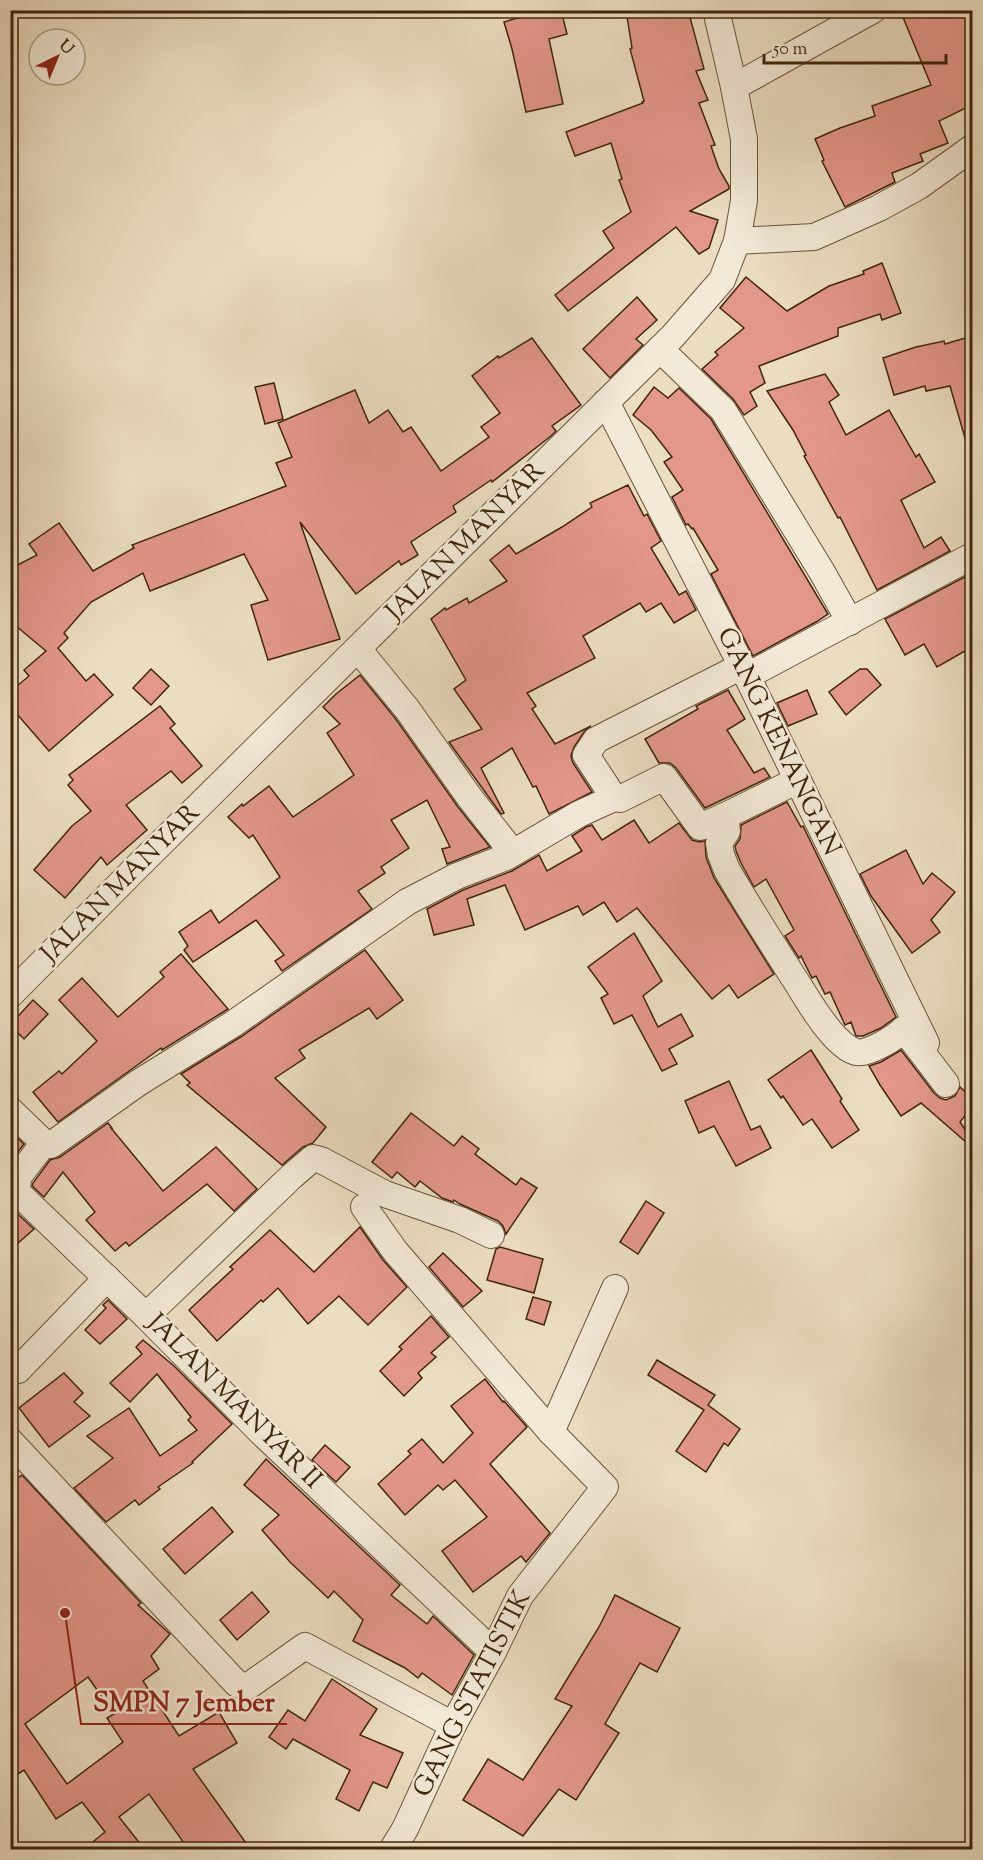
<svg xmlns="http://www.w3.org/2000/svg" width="983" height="1860" viewBox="0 0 983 1860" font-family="'Sorts Mill Goudy',serif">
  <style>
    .building { fill: #e3978b; stroke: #3f260b; stroke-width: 1.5; fill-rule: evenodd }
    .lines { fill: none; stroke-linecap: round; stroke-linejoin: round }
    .minor-casing { stroke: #6a5439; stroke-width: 28 }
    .minor { stroke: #f2e9d7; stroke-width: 26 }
    .labels { text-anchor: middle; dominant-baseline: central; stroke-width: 5; stroke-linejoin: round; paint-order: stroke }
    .street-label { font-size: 26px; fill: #3f260b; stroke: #f2e9d7 }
    .leader { fill: none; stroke: #8f2418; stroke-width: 2 }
    .callout-dot { fill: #8f2418; stroke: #f2e9d7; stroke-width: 2 }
    .callout-label { font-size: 27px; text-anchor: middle; font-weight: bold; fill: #8f2418; stroke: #f2e9d7; stroke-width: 5; stroke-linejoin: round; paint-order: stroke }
  </style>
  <rect width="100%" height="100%" fill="#ebddc2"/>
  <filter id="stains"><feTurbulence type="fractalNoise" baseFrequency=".00333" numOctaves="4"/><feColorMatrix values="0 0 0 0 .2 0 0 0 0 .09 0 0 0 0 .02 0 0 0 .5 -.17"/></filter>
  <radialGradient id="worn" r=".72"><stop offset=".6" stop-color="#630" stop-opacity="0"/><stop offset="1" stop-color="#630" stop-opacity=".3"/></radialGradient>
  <g class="building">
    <polygon points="545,10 561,10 567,34 549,39 563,104 526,112 512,49 504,22"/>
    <polygon points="626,10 688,10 704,69 696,71 708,100 699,103 715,145 711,146 719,169 729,186 729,189 690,211 718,220 709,248 699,254 676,227 568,311 555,295 614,248 603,231 631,212 619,180 622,179 611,143 575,156 566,132 643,103 642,102 644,101 630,49 632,48"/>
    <polygon points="913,10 972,10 972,95 966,98 970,106 939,121 948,143 920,154 923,161 892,173 895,182 845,207 822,161 824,160 815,139 840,128 875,116 872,106 931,85 902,15"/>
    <polygon points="882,263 901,313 882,320 880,314 838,328 838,336 759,366 765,383 750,392 757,406 744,415 733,399 702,369 718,355 715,352 744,328 720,308 746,277 787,311 829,286 864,274 863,271"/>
    <polygon points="637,297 657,320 636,339 643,345 610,378 583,349"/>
    <polygon points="972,336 972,445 967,445 950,386 926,391 925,386 894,395 883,358 916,347 944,341 945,344"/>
    <polygon points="532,338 581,405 552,426 556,431 551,436 492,482 491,480 453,506 456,512 411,542 418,555 401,565 399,561 356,594 300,522 340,639 268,660 251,605 268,600 244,554 150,591 143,573 91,602 64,633 68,638 58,648 86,681 94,674 113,695 49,751 10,706 10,692 29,676 24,670 46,651 10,621 10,569 37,555 29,544 59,523 93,571 134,548 132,545 286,486 276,463 292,457 278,423 355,390 369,423 388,410 403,432 411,427 441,471 489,437 481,427 500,413 472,376 498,356 499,358"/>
    <polygon points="825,374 839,395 829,402 846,435 889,410 916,457 919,454 935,482 901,500 924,548 941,537 950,551 877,590 840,517 838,518 804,456 806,455 793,430 767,391"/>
    <polygon points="274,383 283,419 265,424 255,387"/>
    <polygon points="654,387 668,398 679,388 711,419 828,614 816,622 753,656 711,574 718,570 693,528 692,529 688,524 686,525 672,497 683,490 664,462 672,457 651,430 633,415"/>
    <polygon points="628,485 644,516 647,514 661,541 651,548 679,595 686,591 696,610 674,623 661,603 646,612 640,603 583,636 595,658 527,693 536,706 532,709 555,744 591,726 584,732 574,747 571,756 573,763 592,792 549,814 536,786 533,787 512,748 481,768 504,813 501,814 449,742 482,729 454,689 466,680 431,619 445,608 446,610 467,598 469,603 507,581 490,560 509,545 516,554 562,527 592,507 590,503"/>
    <polygon points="972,573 972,647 937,667 924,644 905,655 885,619"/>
    <polygon points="151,669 169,686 151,705 133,688"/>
    <polygon points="860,669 867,669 881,685 846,715 829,692"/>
    <polygon points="360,675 395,718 458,807 490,847 447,864 442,849 450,847 427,800 391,820 409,848 381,867 385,873 358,891 372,909 282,971 275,961 284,955 256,920 193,962 184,950 188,946 179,932 211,910 219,923 280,877 253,835 249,838 228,817 242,804 243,806 269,786 293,817 354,775 327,733 340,724 323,707 336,694"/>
    <polygon points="728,690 745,719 727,730 754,773 764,768 770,777 705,808 676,768 670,763 659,763 645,739 698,709 696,706"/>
    <polygon points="807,690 817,714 788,726 777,703"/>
    <polygon points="160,706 175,724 170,728 202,766 182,783 171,771 126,805 147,830 107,865 101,857 65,898 34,870 72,826 91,811 68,785 73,780 69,775"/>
    <polygon points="787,802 801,827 803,826 896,1017 881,1028 863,1036 856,1036 851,1022 845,1025 830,992 825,994 816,976 812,978 801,956 799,958 785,936 794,930 766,879 754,887 741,863 736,851 735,846 740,839 741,825"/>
    <polygon points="634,820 649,843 679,823 692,840 699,842 705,841 706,857 714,878 774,974 738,998 729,985 712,999 637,908 617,922 604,902 583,915 578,906 525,930 505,885 467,899 474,925 434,935 427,909 463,890 512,871 539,855 547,871 582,851 572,836 586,827 592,825 602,840"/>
    <polygon points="906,850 923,884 932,873 955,892 931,920 940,932 912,953 871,896 860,874"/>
    <polygon points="634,933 662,981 643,996 658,1027 681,1014 693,1036 669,1049 677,1064 662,1071 632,1015 614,1024 601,998 608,994 588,967"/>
    <polygon points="365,950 403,1000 377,1019 369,1008 299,1050 305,1058 275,1078 326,1127 313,1143 303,1147 282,1165 187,1085 190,1083 181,1074 242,1036"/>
    <polygon points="181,954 228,1009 162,1050 161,1048 58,1122 33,1092 59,1071 62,1074 97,1041 59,1000 82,978 118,1017 164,977 160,972"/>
    <polygon points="33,1000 48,1014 24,1039 10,1025"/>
    <polygon points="811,1050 842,1099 840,1101 859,1130 832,1148 812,1119 803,1125 783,1096 781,1098 768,1080"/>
    <polygon points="901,1050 934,1093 940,1098 946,1100 955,1096 960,1087 972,1098 972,1107 960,1122 971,1139 967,1143 921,1103 901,1116 880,1085 869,1066 881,1062"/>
    <polygon points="729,1081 751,1130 760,1126 771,1148 736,1166 714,1126 699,1133 685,1101"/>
    <polygon points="411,1113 454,1146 462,1136 479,1149 475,1154 516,1185 521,1178 537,1188 506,1234 503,1226 498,1221 460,1204 454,1200 453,1202 442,1198 420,1181 415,1187 397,1172 392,1178 372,1162"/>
    <polygon points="108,1123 112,1128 111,1128 163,1191 216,1147 257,1189 234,1211 207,1184 129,1246 126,1242 115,1251 86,1220 95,1212 63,1172 44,1197 32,1186 33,1183 50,1160 60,1157"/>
    <polygon points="10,1131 24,1144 10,1162"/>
    <polygon points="646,1201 664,1213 638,1254 620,1242"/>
    <polygon points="10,1207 34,1229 10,1250"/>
    <polygon points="360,1227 383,1260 407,1287 368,1325 339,1296 308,1324 278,1288 263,1302 261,1300 217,1341 189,1310 233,1269 230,1267 270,1230 314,1272"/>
    <polygon points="500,1247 543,1259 534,1293 487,1280 496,1249"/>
    <polygon points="443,1253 482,1291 463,1307 429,1267"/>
    <polygon points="533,1297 551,1302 544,1325 526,1319"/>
    <polygon points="108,1300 127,1319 100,1344 85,1330 106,1308 103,1305"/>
    <polygon points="431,1316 449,1337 431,1353 436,1357 418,1373 422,1378 404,1396 380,1371 402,1349 399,1347"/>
    <polygon points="143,1340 174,1366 232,1424 192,1462 193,1463 158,1487 160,1489 139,1505 135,1500 106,1522 74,1488 113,1458 87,1436 129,1408 160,1456 197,1430 188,1420 191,1417 157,1374 130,1402 110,1383 142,1354 136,1347"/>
    <polygon points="657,1360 715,1395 708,1405 740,1429 728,1446 724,1443 706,1472 676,1451 704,1410 648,1375"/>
    <polygon points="64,1373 83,1393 74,1402 90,1416 49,1447 19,1408"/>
    <polygon points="485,1379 503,1402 504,1401 527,1427 490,1464 550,1533 526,1562 521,1556 473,1592 442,1551 487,1517 455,1480 443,1490 438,1485 405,1515 378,1484 411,1454 408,1451 422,1439 443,1463 473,1433 451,1406"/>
    <polygon points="325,1445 350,1467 336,1482 312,1460"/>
    <polygon points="266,1459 400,1585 391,1595 427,1624 433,1616 474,1655 452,1695 422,1673 418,1678 405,1668 353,1641 363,1620 334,1591 328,1598 290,1562 262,1530 279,1515 244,1485"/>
    <path d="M 22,1475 L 141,1603 L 138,1605 L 170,1634 L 151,1656 L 159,1669 L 143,1681 L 179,1736 L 219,1712 L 237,1743 L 193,1769 L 251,1850 L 189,1850 L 149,1794 L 119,1817 L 145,1850 L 83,1850 L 105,1832 L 82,1802 L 56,1819 L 24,1770 L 10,1779 L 10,1484 ZM 88,1677 L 114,1714 L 107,1718 L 123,1742 L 67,1784 L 25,1724 Z"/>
    <polygon points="212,1507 233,1532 185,1574 163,1549"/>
    <polygon points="252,1592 269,1612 237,1640 220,1620"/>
    <polygon points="615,1595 680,1628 657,1672 640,1663 605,1724 619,1733 576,1800 559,1789 523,1836 463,1800 488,1759 523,1780 572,1706 555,1699 599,1627"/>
    <polygon points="332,1679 377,1709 360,1735 403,1753 387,1788 373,1782 359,1811 336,1799 350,1770 293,1739 286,1749 269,1737 288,1710 305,1721"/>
  </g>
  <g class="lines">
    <defs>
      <g id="minor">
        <polyline points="734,87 873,10"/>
        <polyline points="737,241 814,237 879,208 919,186 972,148"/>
        <polyline points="660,349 723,410 822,572 850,622"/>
        <polyline points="606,402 747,676 926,1043"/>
        <polyline points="358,649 407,709 470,798 513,853"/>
        <polyline points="747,676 972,556"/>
        <polyline points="614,798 586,755 596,740 742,666"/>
        <polyline points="725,816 798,780"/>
        <polyline points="10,995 137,867 673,336 722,280 737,241 744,201 744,139 734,87 716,10"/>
        <path d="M 10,1110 L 44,1143 L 51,1145 L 138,1083 L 233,1024 L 407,902 L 457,876 L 506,857 L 579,814 L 614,798 L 620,799 L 664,777 L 700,827 L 725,816 L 727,831 L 719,843 L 721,855 L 727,870 C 747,905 770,940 792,975 C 806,996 819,1021 837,1039 C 842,1044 849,1050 856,1052 C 868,1055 896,1037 904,1029 L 946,1084"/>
        <polyline points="44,1143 18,1177 17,1192 146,1316 261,1432 493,1652"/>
        <polyline points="364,1207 395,1251 551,1432 605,1487 520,1596 493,1652 453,1725 405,1829 392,1850"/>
        <polyline points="146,1316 292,1176 313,1158 321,1160 385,1194 460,1220 491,1235"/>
        <polyline points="18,1370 107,1278"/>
        <polyline points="551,1432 615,1288"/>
        <polyline points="10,1441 237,1684 247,1687 305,1646 453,1725"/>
      </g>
    </defs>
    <use href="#minor" class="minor-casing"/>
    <use href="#minor" class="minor"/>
  </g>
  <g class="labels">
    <g class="street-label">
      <text transform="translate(466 542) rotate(-45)">JALAN MANYAR</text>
      <text transform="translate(778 742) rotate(64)">GANG KENANGAN</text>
      <text transform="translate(121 884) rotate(-45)">JALAN MANYAR</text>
      <text transform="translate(234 1402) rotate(45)">JALAN MANYAR II</text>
      <text transform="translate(473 1694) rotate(-63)">GANG STATISTIK</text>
    </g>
  </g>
  <path class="leader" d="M65 1613L81 1724H287"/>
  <circle class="callout-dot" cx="65" cy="1613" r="6"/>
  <g class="callout-label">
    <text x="184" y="1711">SMPN 7 Jember</text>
  </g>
  <rect width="983" height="1860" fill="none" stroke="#ebddc2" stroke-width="36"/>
  <rect x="12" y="12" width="959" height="1836" fill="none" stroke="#3f260b" stroke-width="3"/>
  <rect x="18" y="18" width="947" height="1824" fill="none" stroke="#3f260b" stroke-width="1.5"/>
  <g transform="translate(57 57) rotate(43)"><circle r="28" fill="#f2e9d7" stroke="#aa9b85" stroke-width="1.5"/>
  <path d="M0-4.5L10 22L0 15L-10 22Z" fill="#8f2418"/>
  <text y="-9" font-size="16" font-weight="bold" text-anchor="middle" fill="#3f260b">U</text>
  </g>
  <path d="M764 54v9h182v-9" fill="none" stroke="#3f260b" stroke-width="3"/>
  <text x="773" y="54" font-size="18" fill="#3f260b" stroke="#f2e9d7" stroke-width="4.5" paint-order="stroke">50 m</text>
  <rect width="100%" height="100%" filter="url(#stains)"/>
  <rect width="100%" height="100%" fill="url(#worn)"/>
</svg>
